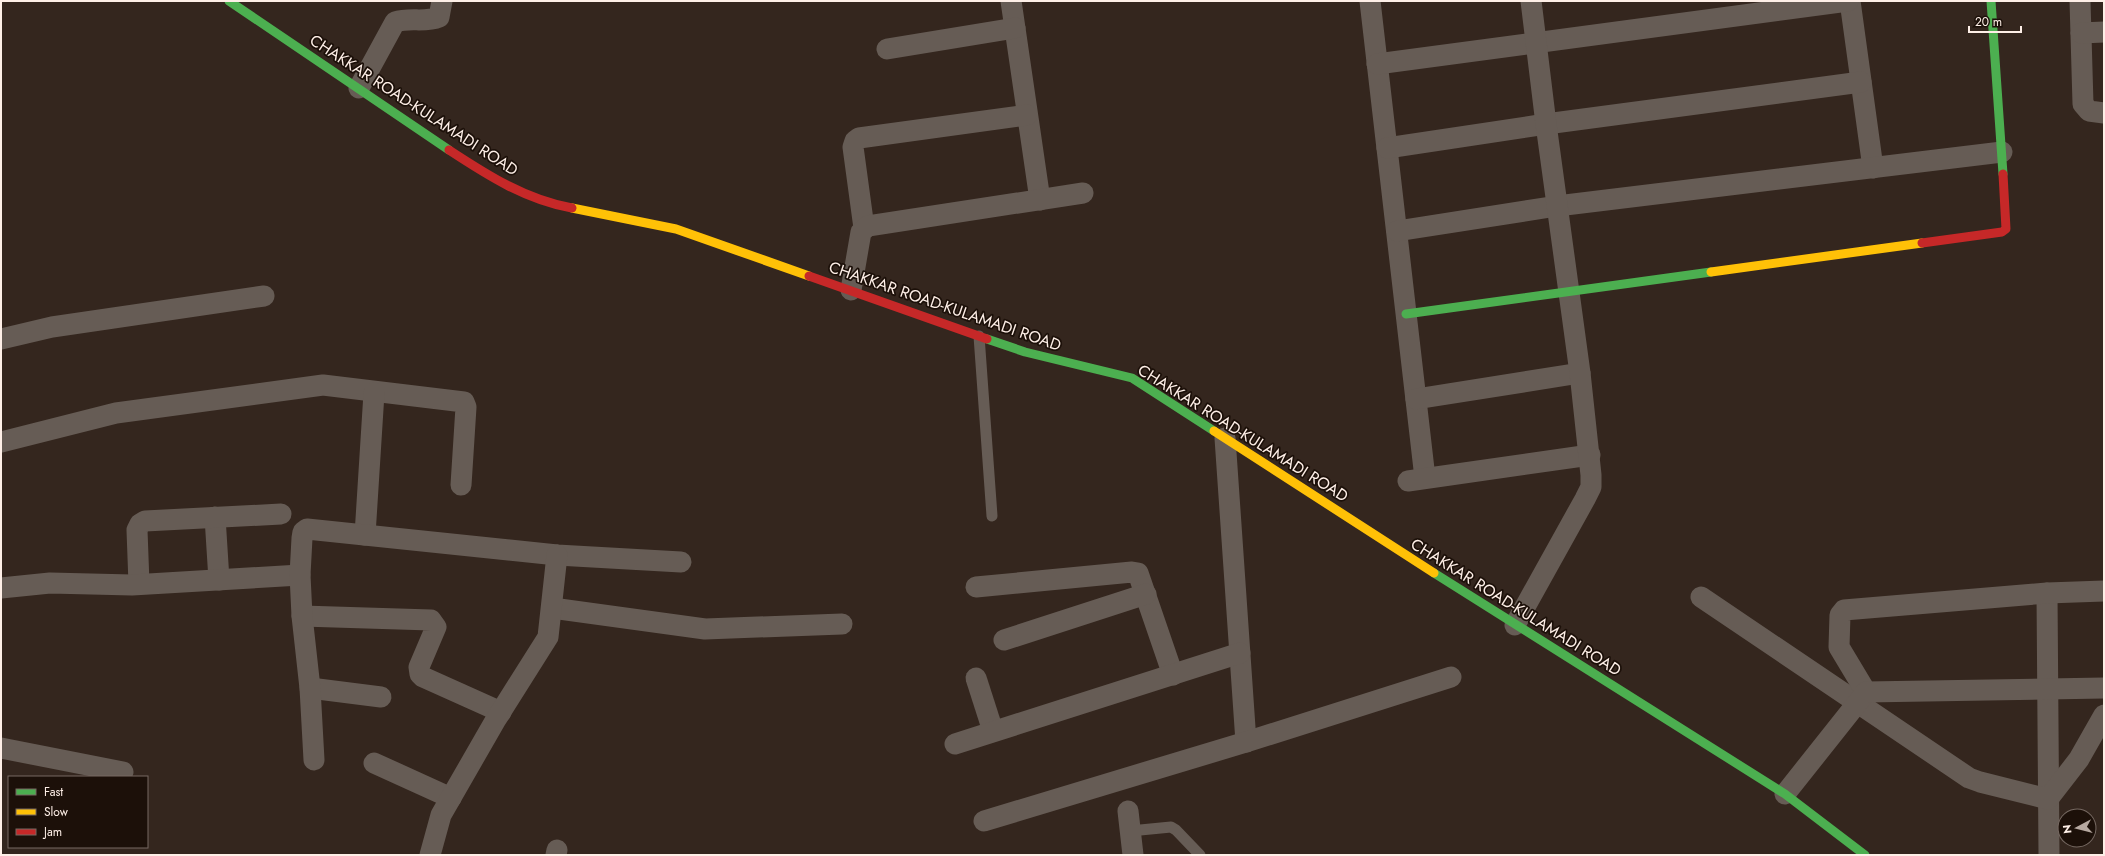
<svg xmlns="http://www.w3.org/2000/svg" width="2105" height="856" viewBox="0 0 2105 856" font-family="Jost,sans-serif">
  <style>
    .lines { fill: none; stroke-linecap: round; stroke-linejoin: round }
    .lane { stroke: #665c55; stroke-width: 11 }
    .street { stroke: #665c55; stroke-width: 21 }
    .fast { stroke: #4caf50; stroke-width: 9 }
    .slow { stroke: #ffc107; stroke-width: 9 }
    .jam { stroke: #c62828; stroke-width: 9 }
    .labels { text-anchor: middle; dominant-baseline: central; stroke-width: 3.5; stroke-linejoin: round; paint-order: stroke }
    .street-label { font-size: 16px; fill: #feefe7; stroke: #1c1009 }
  </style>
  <rect width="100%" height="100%" fill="#34261e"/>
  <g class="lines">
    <g class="lane">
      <polyline points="979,336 992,516"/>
      <polyline points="1130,831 1171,827 1176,830 1200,855"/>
    </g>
    <g class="street">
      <polyline points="1011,1 1040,200"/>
      <polyline points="1370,1 1425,478"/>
      <polyline points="1850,1 1873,168"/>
      <polyline points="2080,1 2083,104 2089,111 2104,113"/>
      <polyline points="2081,33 2104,32"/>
      <polyline points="887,49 1015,28"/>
      <polyline points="1377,64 1848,1"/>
      <path d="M 359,88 L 395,22 C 410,17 425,23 439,17 L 442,1"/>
      <polyline points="1387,148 1546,124 1861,82"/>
      <polyline points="864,228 853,147 855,141 859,138 1027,115"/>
      <polyline points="1397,231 1557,206 2002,152"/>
      <polyline points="851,290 861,232 868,226 1083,193"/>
      <polyline points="1,339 52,327 264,296"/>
      <polyline points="1416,399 1580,373"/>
      <polyline points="1225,438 1246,742"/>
      <polyline points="1,442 116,413 323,385 464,402 466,407 461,485"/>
      <polyline points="1408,481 1590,455"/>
      <polyline points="215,517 219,580"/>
      <polyline points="365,535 374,393"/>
      <polyline points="139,584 137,530 140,524 145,521 281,514"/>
      <polyline points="976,587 1132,572 1138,573 1173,675"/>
      <polyline points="1,588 50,583 132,585 300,575"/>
      <polyline points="2047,593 2049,855"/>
      <polyline points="1701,597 1969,778 1980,782 2048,799 2079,759 2104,715"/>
      <polyline points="552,608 705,629 842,624"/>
      <polyline points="302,616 431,620 436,627 419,667 420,674 423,677 501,712"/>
      <polyline points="1515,625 1585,499 1591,487 1591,475 1580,373 1546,124 1531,1"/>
      <polyline points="1004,640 1146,594"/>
      <polyline points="976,678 993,731"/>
      <polyline points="310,688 381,697"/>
      <polyline points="1866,692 1839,647 1840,615 1844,610 2047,593 2104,591"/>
      <polyline points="955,744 1240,653"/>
      <polyline points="1,748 123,772"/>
      <polyline points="314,760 310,688 302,616 300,575 302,538 303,532 307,529 557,555 681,562"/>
      <polyline points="374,763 451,798"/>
      <polyline points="1785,794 1866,692 2104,688"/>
      <polyline points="1128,811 1133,855"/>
      <polyline points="984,821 1246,742 1451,677"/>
      <polyline points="430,855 441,815 495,721 548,637 557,555"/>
      <polyline points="556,855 557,850"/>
    </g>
    <g class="fast">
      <polyline points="229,1 449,150"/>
      <polyline points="1991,1 2003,174"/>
      <polyline points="1406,314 1711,272"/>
      <polyline points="987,339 1025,352 1132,378 1214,431"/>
      <polyline points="1434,573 1785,794 1865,855"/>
    </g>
    <g class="slow">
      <polyline points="572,208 676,229 809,276"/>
      <polyline points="1711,272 1922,243"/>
      <polyline points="1214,431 1434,573"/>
    </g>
    <g class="jam">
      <path d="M 449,150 C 487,175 526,200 572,208"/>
      <polyline points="1922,243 2002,232 2006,229 2003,174"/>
      <polyline points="809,276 987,339"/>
    </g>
  </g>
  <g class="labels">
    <g class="street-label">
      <text transform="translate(414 105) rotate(33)">CHAKKAR ROAD-KULAMADI ROAD</text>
      <text transform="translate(945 306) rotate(19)">CHAKKAR ROAD-KULAMADI ROAD</text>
      <text transform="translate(1243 433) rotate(32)">CHAKKAR ROAD-KULAMADI ROAD</text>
      <text transform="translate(1516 607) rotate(32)">CHAKKAR ROAD-KULAMADI ROAD</text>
    </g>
  </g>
  <rect width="2105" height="856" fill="none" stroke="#feefe7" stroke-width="4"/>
  <rect x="8" y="776" width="140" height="72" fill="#1c1009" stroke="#766962"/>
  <rect x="16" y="789" width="20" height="6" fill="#4caf50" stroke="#766962"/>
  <text x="44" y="796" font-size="12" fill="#feefe7">Fast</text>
  <rect x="16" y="809" width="20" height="6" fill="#ffc107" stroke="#766962"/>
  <text x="44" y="816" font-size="12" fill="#feefe7">Slow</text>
  <rect x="16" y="829" width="20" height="6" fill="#c62828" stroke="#766962"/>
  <text x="44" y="836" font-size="12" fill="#feefe7">Jam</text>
  <g transform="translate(2077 828) rotate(263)"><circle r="19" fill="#1c1009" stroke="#766962"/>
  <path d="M0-3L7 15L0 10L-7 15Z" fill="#b7a9a1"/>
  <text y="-6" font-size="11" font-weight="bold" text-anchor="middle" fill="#feefe7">N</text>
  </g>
  <path d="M1969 26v6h52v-6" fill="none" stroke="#feefe7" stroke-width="2"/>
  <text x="1975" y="26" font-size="12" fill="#feefe7" stroke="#1c1009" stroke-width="3" paint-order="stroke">20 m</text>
</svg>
